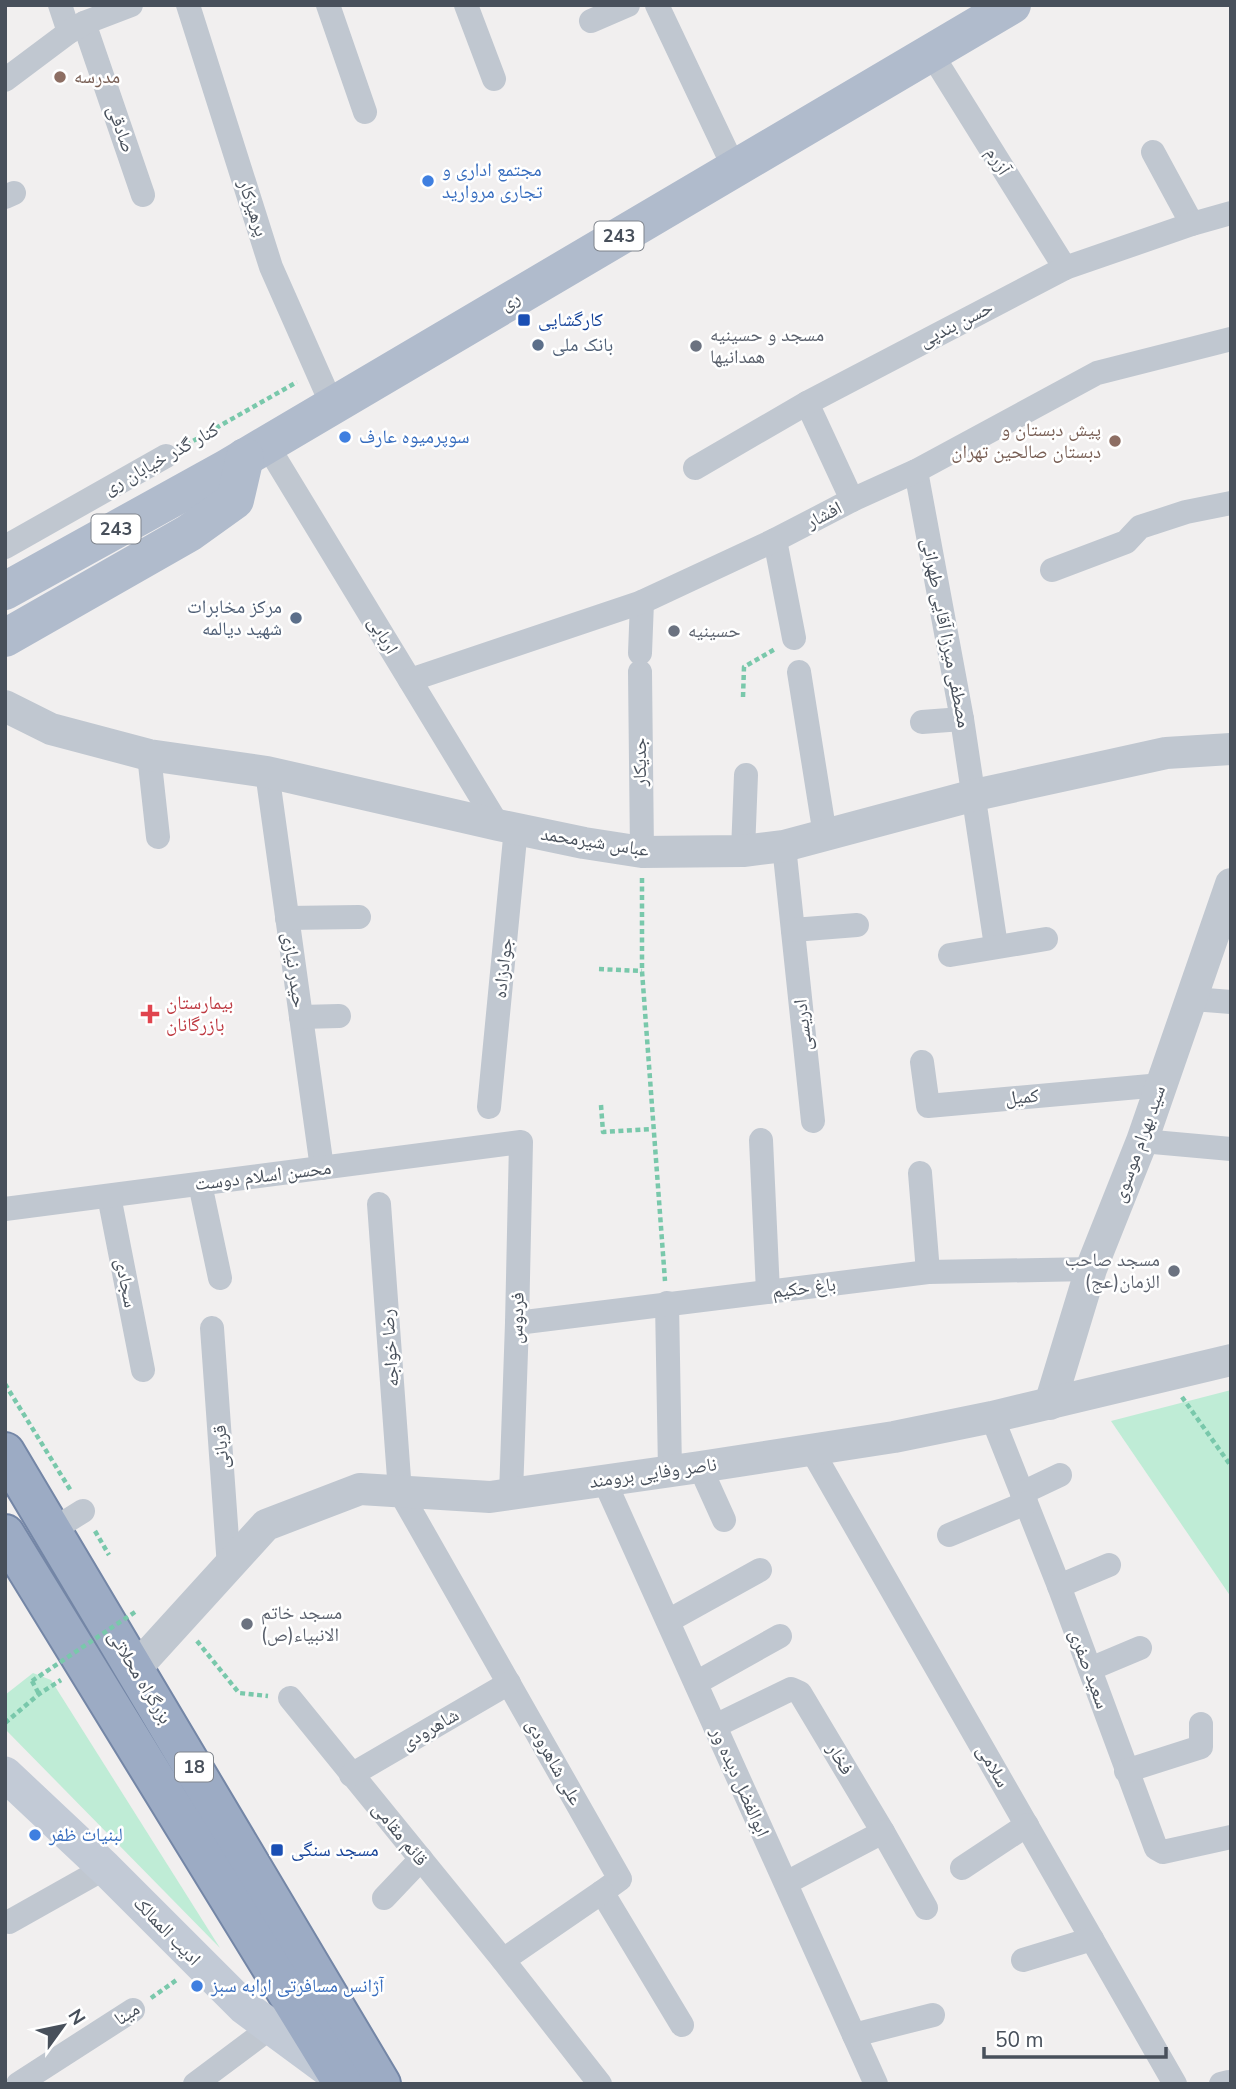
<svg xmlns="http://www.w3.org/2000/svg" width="1236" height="2089" viewBox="0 0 1236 2089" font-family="'Nunito Sans','Noto Naskh Arabic',sans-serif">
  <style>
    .green { fill: #bfecd6 }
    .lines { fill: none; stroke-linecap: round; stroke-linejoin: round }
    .trunk-casing { stroke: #7486a6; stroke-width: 42 }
    .path { stroke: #79c8ab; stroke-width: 4.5; stroke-dasharray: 5 3.5; stroke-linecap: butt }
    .minor { stroke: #c0c7d0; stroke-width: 24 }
    .tertiary { stroke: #c0c7d0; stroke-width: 32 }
    .secondary { stroke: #c2cad6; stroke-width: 35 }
    .primary { stroke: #b0bbcc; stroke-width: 38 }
    .trunk { stroke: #9cabc4; stroke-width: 38 }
    .path-bridge { stroke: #79c8ab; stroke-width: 4.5; stroke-dasharray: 5 3.5; stroke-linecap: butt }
    .education-dot { fill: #8d6e63; stroke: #fff; stroke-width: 2.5 }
    .shop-dot { fill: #3f7fe0; stroke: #fff; stroke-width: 2.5 }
    .transit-dot { fill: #1a4fb4; stroke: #fff; stroke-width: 2.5 }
    .service-dot { fill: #5c6f8a; stroke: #fff; stroke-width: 2.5 }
    .worship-dot { fill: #6b7280; stroke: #fff; stroke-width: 2.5 }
    .health-dot { fill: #e0444e; stroke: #fff; stroke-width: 2.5 }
    .labels { text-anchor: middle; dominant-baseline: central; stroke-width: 5; stroke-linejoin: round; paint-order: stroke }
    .shield { fill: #fff; stroke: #7f848c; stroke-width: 2 }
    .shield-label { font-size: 18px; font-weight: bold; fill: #48505b }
    .education-label { font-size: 19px; fill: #785e54; stroke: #fff; text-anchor: start }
    .street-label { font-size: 19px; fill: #48505b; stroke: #fff }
    .shop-label { font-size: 19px; fill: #366cbe; stroke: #fff; text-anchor: start }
    .transit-label { font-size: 19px; fill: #164399; stroke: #fff; text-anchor: start }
    .worship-label { font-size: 19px; fill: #5b616d; stroke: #fff; text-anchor: start }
    .service-label { font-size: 19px; fill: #4e5e75; stroke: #fff; text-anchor: start }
    .health-label { font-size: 19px; fill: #be3a42; stroke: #fff; text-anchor: start }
  </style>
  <rect width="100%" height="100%" fill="#f1efef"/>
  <g class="green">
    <polygon points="1231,1390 1231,1597 1111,1421"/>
    <polygon points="33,1673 51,1680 220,1948 5,1729 5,1695"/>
  </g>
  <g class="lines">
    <defs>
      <g id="trunk">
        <polyline points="5,1452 381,2084"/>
        <polyline points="5,1534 343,2084"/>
      </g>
    </defs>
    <use href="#trunk" class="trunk-casing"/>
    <g class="path">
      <polyline points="186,445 297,382"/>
      <polyline points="743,697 744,667 775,649"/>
      <polyline points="642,878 642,971 665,1281"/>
      <polyline points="599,969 642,971"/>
      <polyline points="601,1105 603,1132 652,1129"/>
      <polyline points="5,1384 71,1491"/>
      <polyline points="1182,1397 1231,1466"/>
      <polyline points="95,1531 109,1555"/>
      <polyline points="197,1641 239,1693 268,1696"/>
      <polyline points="32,1681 39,1694"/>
      <polyline points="5,1723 39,1694 61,1680"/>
      <polyline points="151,1998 178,1979"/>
    </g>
    <g class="minor">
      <polyline points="60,5 69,32"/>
      <polyline points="188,5 271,267 332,405"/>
      <polyline points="328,5 365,112"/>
      <polyline points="466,5 494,79"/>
      <polyline points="657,5 729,157"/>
      <polyline points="591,21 628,5"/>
      <polyline points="84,23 143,195"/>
      <polyline points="931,53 1065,268"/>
      <polyline points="5,80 69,32 84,23 131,5"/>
      <polyline points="1153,152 1192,224"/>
      <polyline points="5,197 14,193"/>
      <polyline points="807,403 852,500"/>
      <polyline points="267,445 498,825"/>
      <polyline points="695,468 807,403 1065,268 1192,224 1231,213"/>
      <polyline points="916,471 962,719 996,946"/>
      <polyline points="775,540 794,638"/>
      <polyline points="5,547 166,456"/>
      <polyline points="1052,570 1126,542 1140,527 1186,512 1231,503"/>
      <polyline points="640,653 642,602"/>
      <polyline points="640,672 642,852"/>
      <polyline points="799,672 825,835"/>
      <polyline points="410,680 642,602 775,540 852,500 916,471 1097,373 1231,339"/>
      <polyline points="922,722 962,719"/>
      <polyline points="149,755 158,837"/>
      <polyline points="267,772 322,1168"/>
      <polyline points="784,846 813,1121"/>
      <polyline points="743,851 746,775"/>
      <polyline points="287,918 359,917"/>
      <polyline points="793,930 857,925"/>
      <polyline points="950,955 1046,939"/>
      <polyline points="1193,999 1231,1002"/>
      <polyline points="301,1017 339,1016"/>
      <polyline points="922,1062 928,1106 1161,1085"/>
      <polyline points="489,1107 516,828"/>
      <polyline points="761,1140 768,1292"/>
      <polyline points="1142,1141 1231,1149"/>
      <polyline points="920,1173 928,1272"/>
      <polyline points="200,1184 220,1278"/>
      <polyline points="109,1196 143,1370"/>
      <polyline points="379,1204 400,1492 620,1879 602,1892 682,2025"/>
      <polyline points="5,1209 521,1142 517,1323 511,1494"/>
      <polyline points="667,1303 670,1470"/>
      <polyline points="517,1323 928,1272 1091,1269"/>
      <polyline points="212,1328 229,1567"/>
      <polyline points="992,1417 1059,1586 1156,1848 1163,1852 1231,1837"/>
      <polyline points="811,1449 1175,2084"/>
      <polyline points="700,1467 724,1520"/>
      <polyline points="604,1480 876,2084"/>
      <polyline points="1022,1493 1060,1475"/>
      <polyline points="51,1531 83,1511"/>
      <polyline points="949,1535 1026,1503"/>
      <polyline points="1059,1586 1109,1565"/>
      <polyline points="668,1621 760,1570"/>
      <polyline points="1090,1669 1140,1648"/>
      <polyline points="696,1683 780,1636"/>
      <polyline points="290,1698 503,1960 600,2084"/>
      <polyline points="715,1726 791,1689 800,1693 883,1832 926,1908"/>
      <polyline points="1126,1771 1201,1747 1201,1724"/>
      <polyline points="351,1775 509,1683"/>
      <polyline points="962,1868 1027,1825"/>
      <polyline points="786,1883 883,1832"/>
      <polyline points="384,1898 421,1859"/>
      <polyline points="9,1922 105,1868"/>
      <polyline points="503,1960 602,1892"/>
      <polyline points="1023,1960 1092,1939"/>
      <polyline points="854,2035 933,2015"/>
      <polyline points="18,2084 133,2010"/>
      <polyline points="195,2084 270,2028"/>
      <polyline points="1221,2084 1229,2082"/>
    </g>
    <g class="tertiary">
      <polyline points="5,706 51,729 149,755 267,772 498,825 584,843 642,852 743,851 784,846 975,795 1166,753 1231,749"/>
      <polyline points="1050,1404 1091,1269 1142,1141 1231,884"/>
      <polyline points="135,1669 266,1525 360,1489 490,1497 700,1467 894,1437 992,1417 1231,1360"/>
    </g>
    <polyline class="secondary" points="5,1774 105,1868 244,2007 336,2075"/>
    <g class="primary">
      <polyline points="5,591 227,468 1012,5"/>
      <polyline points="5,638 189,533 235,500 245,457"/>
    </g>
    <use href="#trunk" class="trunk"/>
    <polyline class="path-bridge" points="32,1681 135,1612"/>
  </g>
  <g class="education-dot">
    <circle cx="60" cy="77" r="7"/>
    <circle cx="1115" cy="441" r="7"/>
  </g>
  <g class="shop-dot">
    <circle cx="428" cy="181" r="7"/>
    <circle cx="345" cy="437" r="7"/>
    <circle cx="35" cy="1835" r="7"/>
    <circle cx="197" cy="1986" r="7"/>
  </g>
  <g class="transit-dot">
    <rect x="517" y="313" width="14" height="14" rx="3.5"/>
    <rect x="270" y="1843" width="14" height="14" rx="3.5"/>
  </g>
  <g class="service-dot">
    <circle cx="538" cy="345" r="7"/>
    <circle cx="296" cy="618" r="7"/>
  </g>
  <g class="worship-dot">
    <circle cx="696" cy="346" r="7"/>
    <circle cx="674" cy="631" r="7"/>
    <circle cx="1174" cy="1271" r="7"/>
    <circle cx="247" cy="1624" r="7"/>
  </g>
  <path class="health-dot" d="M146.5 1003.5h7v7h7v7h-7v7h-7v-7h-7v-7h7z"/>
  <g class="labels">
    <g class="shield">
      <rect x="594.5" y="221.5" width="49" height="29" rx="5"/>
      <rect x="91.5" y="514.5" width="49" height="29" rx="5"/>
      <rect x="175" y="1752.5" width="38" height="29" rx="5"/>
    </g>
    <g class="shield-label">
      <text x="619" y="236">243</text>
      <text x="116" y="529">243</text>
      <text x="194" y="1767">18</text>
    </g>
    <g class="education-label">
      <text x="74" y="77">مدرسه</text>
      <text x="1101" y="430" text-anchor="end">پیش دبستان و<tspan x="1101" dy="22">دبستان صالحین تهران</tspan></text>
    </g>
    <g class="street-label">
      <text transform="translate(121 129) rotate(71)">صادقی</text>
      <text transform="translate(998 161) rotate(58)">آزرم</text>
      <text transform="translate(253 208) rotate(72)">پرهیزکار</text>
      <text transform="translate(510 301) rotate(-30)">ری</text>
      <text transform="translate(956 324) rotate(-27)">حسن بندپی</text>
      <text transform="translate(161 459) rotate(-29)">کنار گذر خیابان ری</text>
      <text transform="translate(824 515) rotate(-27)">افشار</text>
      <text transform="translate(946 633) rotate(79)">مصطفی میرزا آقایی طهرانی</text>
      <text transform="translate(383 635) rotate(59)">اربابی</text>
      <text transform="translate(640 762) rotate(-90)">جدیکار</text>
      <text transform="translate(595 842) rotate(9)">عباس شیرمحمد</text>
      <text transform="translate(503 968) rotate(-84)">جوادزاده</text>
      <text transform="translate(294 970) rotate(82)">حیدر نیازی</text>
      <text transform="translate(803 1025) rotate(-96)">ادریسی</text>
      <text transform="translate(1022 1097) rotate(-5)">کمیل</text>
      <text transform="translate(1139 1144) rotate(-70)">سید بهرام موسوی</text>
      <text transform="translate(263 1176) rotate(-7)">محسن اسلام دوست</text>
      <text transform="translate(126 1283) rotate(79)">سجادی</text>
      <text transform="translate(804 1288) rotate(-7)">باغ حکیم</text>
      <text transform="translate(517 1318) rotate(-88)">فردوس</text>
      <text transform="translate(390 1348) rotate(-94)">رضا خواجه</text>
      <text transform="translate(221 1447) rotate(-94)">قربانی</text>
      <text transform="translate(653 1473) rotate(-8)">ناصر وفایی برومند</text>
      <text transform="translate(1089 1669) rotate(70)">سعید صفری</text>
      <text transform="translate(140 1677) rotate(59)">بزرگراه محلاتی</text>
      <text transform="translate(430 1729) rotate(-30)">شاهرودی</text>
      <text transform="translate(840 1759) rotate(59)">فخار</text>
      <text transform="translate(554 1762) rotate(61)">علی شاهرودی</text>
      <text transform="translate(993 1766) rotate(60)">سلامی</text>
      <text transform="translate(740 1782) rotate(66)">ابوالفضل دیده ور</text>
      <text transform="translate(400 1834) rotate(51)">قائم مقامی</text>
      <text transform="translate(167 1931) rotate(46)">ادیب الممالک</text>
      <text transform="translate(127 2014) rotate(-33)">مینا</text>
    </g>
    <g class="shop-label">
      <text x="442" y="170">مجتمع اداری و<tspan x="442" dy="22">تجاری مروارید</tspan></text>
      <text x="359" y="437">سوپرمیوه عارف</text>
      <text x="49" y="1835">لبنیات ظفر</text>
      <text x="211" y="1986">آژانس مسافرتی ارابه سبز</text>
    </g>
    <g class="transit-label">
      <text x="538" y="320">کارگشایی</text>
      <text x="291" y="1850">مسجد سنگی</text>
    </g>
    <g class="worship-label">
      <text x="710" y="335">مسجد و حسینیه<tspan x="710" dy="22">همدانیها</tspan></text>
      <text x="688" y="631">حسینیه</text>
      <text x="1160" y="1260" text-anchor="end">مسجد صاحب<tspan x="1160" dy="22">الزمان(عج)</tspan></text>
      <text x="261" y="1613">مسجد خاتم<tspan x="261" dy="22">الانبیاء(ص)</tspan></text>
    </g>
    <g class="service-label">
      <text x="552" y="345">بانک ملی</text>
      <text x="282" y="607" text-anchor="end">مرکز مخابرات<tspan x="282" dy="22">شهید دیالمه</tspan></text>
    </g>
    <g class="health-label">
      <text x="166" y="1003">بیمارستان<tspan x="166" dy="22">بازرگانان</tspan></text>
    </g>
  </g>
  <rect width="1236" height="2089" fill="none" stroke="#48505b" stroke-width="14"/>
  <g transform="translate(63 2026) rotate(57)" stroke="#ffffff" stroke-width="5" paint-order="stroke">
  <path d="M0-5L12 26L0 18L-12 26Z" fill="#48505b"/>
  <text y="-10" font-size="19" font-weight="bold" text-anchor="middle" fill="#48505b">N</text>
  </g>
  <path d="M984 2047v10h182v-10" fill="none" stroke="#48505b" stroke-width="3.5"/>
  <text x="995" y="2047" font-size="21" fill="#48505b" stroke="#ffffff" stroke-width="5" paint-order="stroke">50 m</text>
</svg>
